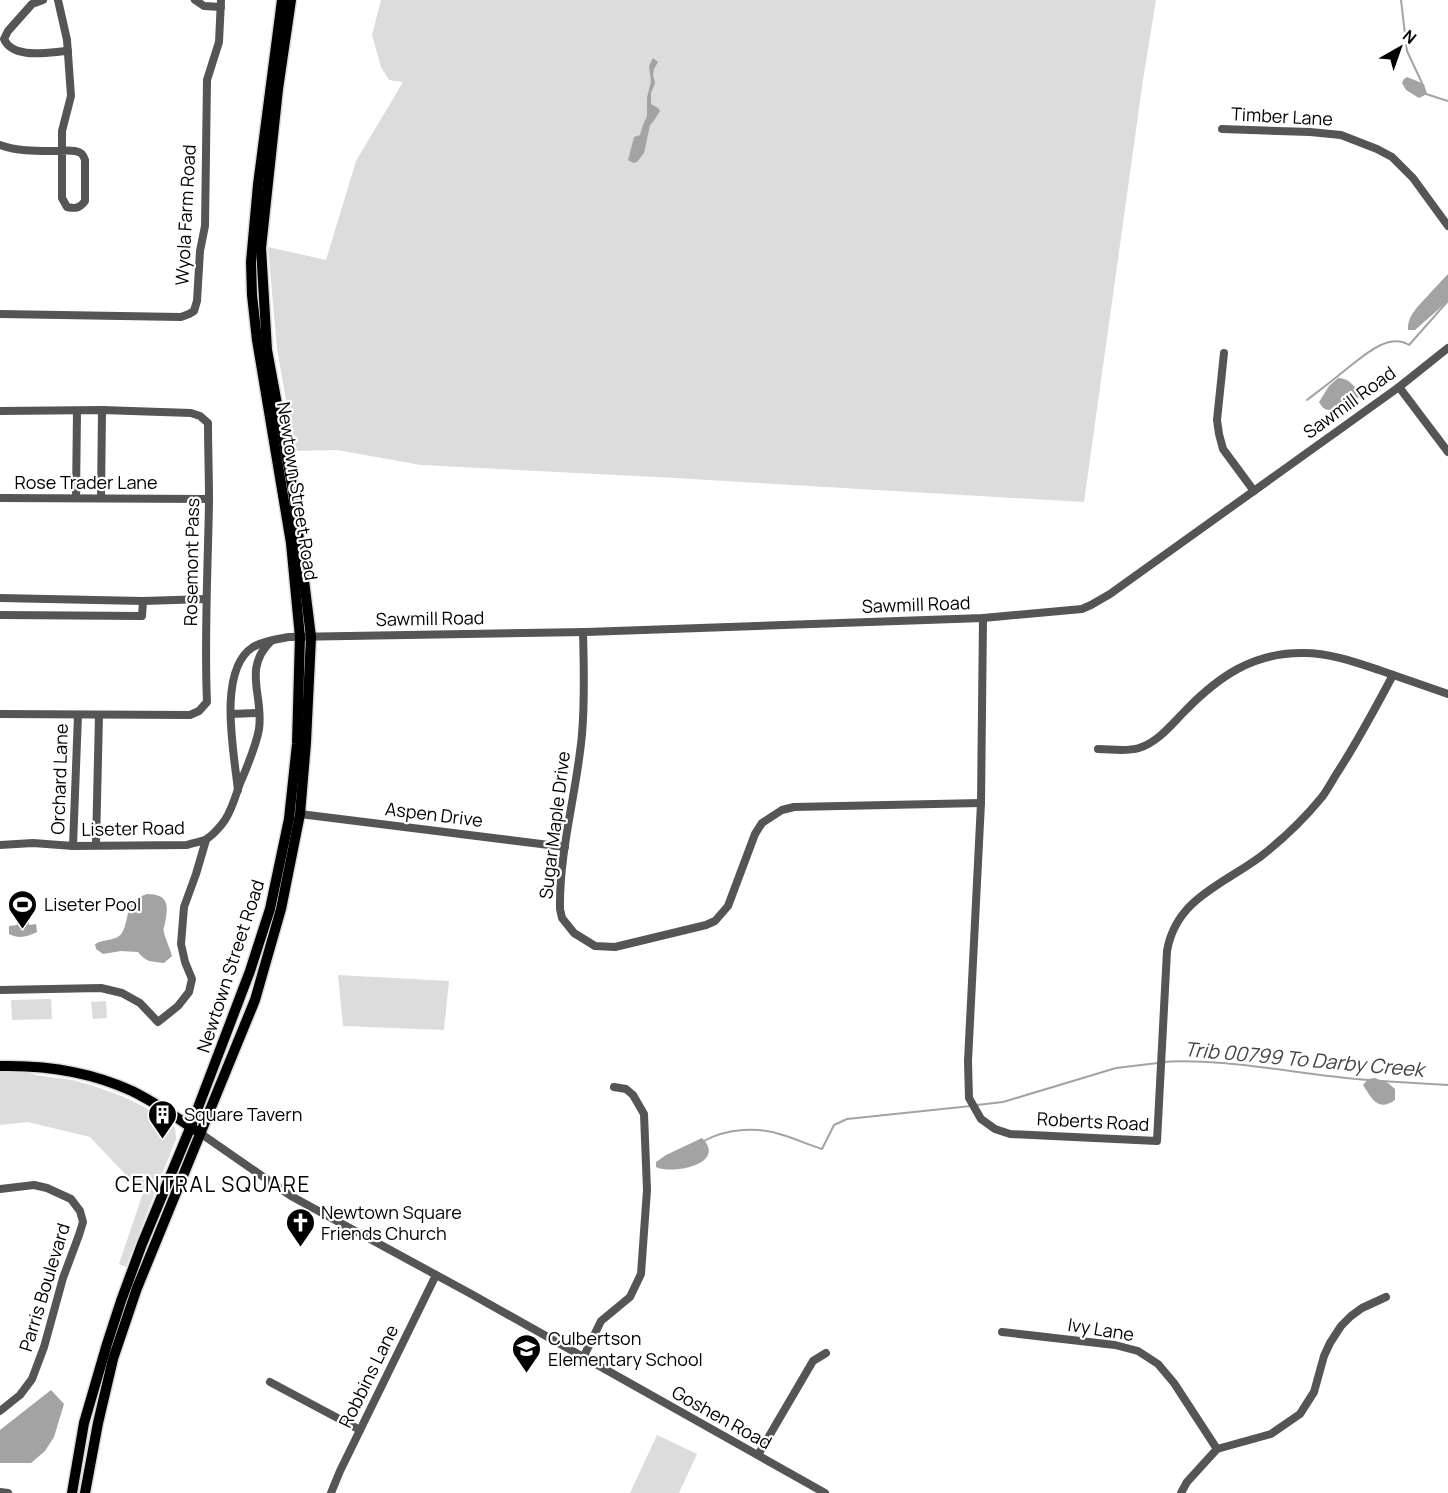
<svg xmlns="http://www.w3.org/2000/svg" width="1448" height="1493" viewBox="0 0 1448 1493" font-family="Manrope,sans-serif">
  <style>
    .green { fill: #dcdcdc }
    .water { fill: #a3a3a3 }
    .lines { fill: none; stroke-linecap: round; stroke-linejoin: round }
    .stream { stroke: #a3a3a3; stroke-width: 2 }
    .major-casing { stroke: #dbdbdb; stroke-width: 13 }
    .minor { stroke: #555; stroke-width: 8 }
    .major { stroke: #000; stroke-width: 10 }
    .labels { text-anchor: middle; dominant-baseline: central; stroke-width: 4.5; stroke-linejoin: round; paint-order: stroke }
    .street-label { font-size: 18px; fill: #000; stroke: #fff }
    .poi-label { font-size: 18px; fill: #000; stroke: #fff; text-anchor: start }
    .water-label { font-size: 20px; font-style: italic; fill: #444; stroke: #fff }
    .quarter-label { font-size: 21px; letter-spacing: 1.5px; fill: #000; stroke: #fff }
  </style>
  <rect width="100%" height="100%" fill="#fff"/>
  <g class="green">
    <polygon points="381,0 1156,0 1143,80 1084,502 657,477 421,465 337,450 295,451 277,349 268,247 326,260 356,161 403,82 389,80 381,67 372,35"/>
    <polygon points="338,975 449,981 444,1030 343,1026"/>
    <polygon points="51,999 52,1019 12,1020 11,1000"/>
    <polygon points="106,1001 107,1018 93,1019 91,1002"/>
    <path d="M 9,1068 C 18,1070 27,1073 36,1075 C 52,1078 68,1078 83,1083 C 115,1092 149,1106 175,1127 L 176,1139 L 126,1267 L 119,1264 L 143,1193 L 90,1137 L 28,1122 L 0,1125 L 0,1069 Z"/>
    <polygon points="657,1435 697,1454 679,1493 630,1493"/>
  </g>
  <g class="water">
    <polygon points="653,58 658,62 654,69 653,75 655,83 651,93 651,104 658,108 660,111 653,122 650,125 644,153 637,162 633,163 628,160 634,137 640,135 643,125 647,116 647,98 651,81 649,66"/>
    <polygon points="1407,77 1424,84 1427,94 1419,98 1406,90 1402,83 1404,79"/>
    <path d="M 1448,274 L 1448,301 L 1415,330 L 1408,330 C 1407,314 1422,303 1431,292 C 1437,286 1442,280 1448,274 Z"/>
    <path d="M 1338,378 C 1349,378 1356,387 1360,396 L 1358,398 L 1330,410 C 1324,410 1322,407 1319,402 L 1329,386 Z"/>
    <path d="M 147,894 C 168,894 169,905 165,923 C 164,929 163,927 164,933 C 166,941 170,948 172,956 L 164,963 C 151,961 147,963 138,952 L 121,951 L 103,954 L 96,949 L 95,944 C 103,939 117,941 122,933 C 131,917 123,901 147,894 Z"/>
    <path d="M 16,919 L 28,919 L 29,925 L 36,924 L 37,932 C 27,937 19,939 9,934 L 9,926 L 17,925 Z"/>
    <path d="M 1375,1078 L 1388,1083 L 1395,1089 L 1395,1100 C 1378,1112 1372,1099 1363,1085 L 1368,1079 Z"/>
    <path d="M 702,1138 C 728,1164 672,1175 656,1167 L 656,1162 L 666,1155 Z"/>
    <polygon points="51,1390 64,1404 54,1437 45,1451 31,1463 0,1463 0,1430"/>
  </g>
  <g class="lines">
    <g class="stream">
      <polyline points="1401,0 1407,51 1422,83"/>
      <polyline points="1426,94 1448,101"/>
      <path d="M 1307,400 C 1320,390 1332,381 1344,371 C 1360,359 1388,331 1409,345 L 1448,301"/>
      <path d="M 1163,1062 C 1183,1060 1203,1062 1223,1063 C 1272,1067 1320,1077 1369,1080"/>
      <polyline points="1381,1081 1448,1085"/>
      <polyline points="977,1105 1003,1102 1116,1068 1158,1063"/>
      <path d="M 702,1142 C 726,1128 760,1126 786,1136 C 798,1140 809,1145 822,1149 L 834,1125 L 847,1119 L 971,1106"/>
    </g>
    <defs>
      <g id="major">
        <path d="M 0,1066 C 44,1065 91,1072 132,1091 C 154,1102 175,1116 195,1130"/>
        <polyline points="72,1493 84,1423 107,1344 121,1301 142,1244 191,1126 250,971 270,909 289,819 297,744 300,637 291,543 257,340 252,295 251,262 258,185 282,0"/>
        <polyline points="85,1493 98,1423 113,1359 137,1288 255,1000 281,909 300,814 306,742 311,637 293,491 267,350 261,248 278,89 291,0"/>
      </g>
    </defs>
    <use href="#major" class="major-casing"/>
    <g class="minor">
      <path d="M 43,0 L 32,4 L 8,31 L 4,39 C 13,60 49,52 68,51"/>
      <polyline points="195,0 204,6 221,7"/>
      <polyline points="1222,129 1310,132 1341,135 1377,149 1392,157 1413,178 1448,226"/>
      <path d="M 0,145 C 17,151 34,151 51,151 C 59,151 68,150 75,151 C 81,152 83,154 85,160 L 85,201 C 80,208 76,209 67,207 L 62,198 L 62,131 L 71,96 L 67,40 L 58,0"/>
      <polyline points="0,314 181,317 189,314 194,311 197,301 200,251 205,226 207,80 219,42 221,0"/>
      <polyline points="1224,353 1217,420 1219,434 1223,449 1254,491"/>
      <polyline points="1399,387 1448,452"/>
      <path d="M 0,411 L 102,410 L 191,413 L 200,416 L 208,423 C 208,449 209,475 209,501 C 208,568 204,635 207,702 L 199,711 L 190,715 L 0,714"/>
      <polyline points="0,498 209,499"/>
      <polyline points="76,498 77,411"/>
      <polyline points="101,498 102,410"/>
      <polyline points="0,598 143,601 206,599"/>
      <polyline points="0,615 142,616 143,601"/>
      <path d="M 983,618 L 981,803 L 968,1061 L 969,1098 L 981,1119 L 995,1129 L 1010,1134 L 1157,1141 L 1167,951 C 1176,899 1222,885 1260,857 C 1282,840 1304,819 1322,797 C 1328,789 1333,779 1339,770 C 1359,739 1376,707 1393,675"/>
      <path d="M 583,632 C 584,666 585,700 582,734 C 577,792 559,850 560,909 L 562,918 L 574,933 L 595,946 L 615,947 L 706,925 L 715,921 L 728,906 L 755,834 L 762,823 L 782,810 L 794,807 L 981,803"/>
      <polyline points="231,714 259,713"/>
      <path d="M 1098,749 C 1112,749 1125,752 1139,748 C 1158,742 1171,725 1185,711 C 1218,677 1253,652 1304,653 C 1329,653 1355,662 1379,670 C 1402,678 1425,686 1448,694"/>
      <path d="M 238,790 C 234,753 217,670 253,647 C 263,641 278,639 289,637 L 586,632 L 983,618 L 1082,609 L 1091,605 L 1110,594 L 1399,387 L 1448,348"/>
      <polyline points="300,814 565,847"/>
      <path d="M 0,845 L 33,843 L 73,846 L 187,845 C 193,843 200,842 205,840 C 212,836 221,826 225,820 C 232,809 235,798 239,786 C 246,769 256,747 259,729 C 264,696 242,669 271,641"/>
      <polyline points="96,845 99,715"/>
      <polyline points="73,846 78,715"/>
      <polyline points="0,990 101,988 122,993 140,1003 158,1022 178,1006 189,992 192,979 185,962 181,944 184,907 196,874 206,840"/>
      <polyline points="200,1133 291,1196 473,1295 825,1493"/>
      <polyline points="0,1189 34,1185 47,1188 71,1199 80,1211 83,1222 79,1235 63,1278 44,1347 32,1379 20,1395 0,1411"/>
      <polyline points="1002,1332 1115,1345 1138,1351 1158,1364 1174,1383 1217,1449"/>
      <polyline points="583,1358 601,1321 630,1297 641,1274 647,1190 644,1114 633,1095 626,1089 614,1087"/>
      <polyline points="270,1382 360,1430"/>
      <polyline points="758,1455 813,1361 826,1353"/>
      <polyline points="0,1492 8,1493"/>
      <polyline points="331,1493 340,1471 436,1275"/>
      <polyline points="1181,1493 1187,1482 1217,1449 1271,1434 1300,1414 1314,1392 1324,1356 1330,1343 1341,1326 1351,1316 1362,1308 1386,1297"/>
    </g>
    <use href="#major" class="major"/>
  </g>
  <defs>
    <symbol id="stadium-pin" viewBox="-11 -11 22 30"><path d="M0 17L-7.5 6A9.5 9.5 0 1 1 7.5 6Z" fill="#000" stroke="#fff"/><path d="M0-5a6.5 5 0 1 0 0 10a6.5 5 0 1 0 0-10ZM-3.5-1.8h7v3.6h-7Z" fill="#fff"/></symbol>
    <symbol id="building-pin" viewBox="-11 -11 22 30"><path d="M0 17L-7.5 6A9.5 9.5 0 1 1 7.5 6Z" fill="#000" stroke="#fff"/><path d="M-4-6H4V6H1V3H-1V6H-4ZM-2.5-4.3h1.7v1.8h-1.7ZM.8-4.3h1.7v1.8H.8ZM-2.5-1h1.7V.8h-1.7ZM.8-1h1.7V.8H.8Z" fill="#fff"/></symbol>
    <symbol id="church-pin" viewBox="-11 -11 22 30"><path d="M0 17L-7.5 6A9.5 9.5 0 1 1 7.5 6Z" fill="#000" stroke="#fff"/><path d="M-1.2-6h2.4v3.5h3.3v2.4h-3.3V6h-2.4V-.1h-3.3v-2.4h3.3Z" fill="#fff"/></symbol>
    <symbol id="school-pin" viewBox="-11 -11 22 30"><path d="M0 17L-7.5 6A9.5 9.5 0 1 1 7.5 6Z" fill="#000" stroke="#fff"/><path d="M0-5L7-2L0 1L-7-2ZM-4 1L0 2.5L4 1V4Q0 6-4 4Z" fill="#fff"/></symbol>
  </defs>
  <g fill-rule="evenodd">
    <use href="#stadium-pin" x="6" y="888" width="33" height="45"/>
    <use href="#building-pin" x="146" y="1098" width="33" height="45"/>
    <use href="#church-pin" x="284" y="1206" width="33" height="45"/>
    <use href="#school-pin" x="510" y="1332" width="33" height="45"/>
  </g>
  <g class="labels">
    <g class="street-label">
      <text transform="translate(1282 116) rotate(3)">Timber Lane</text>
      <text transform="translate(185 215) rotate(-87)">Wyola Farm Road</text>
      <text transform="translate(1349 402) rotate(-36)">Sawmill Road</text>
      <text x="86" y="482">Rose Trader Lane</text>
      <text transform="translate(298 491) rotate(81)">Newtown Street Road</text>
      <text transform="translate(191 562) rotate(-89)">Rosemont Pass</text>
      <text transform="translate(916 604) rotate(-2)">Sawmill Road</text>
      <text transform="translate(430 618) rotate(-1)">Sawmill Road</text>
      <text transform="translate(59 779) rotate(-88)">Orchard Lane</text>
      <text transform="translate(434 814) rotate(7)">Aspen Drive</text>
      <text transform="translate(554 825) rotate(-83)">Sugar Maple Drive</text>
      <text transform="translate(133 828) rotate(-1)">Liseter Road</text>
      <text transform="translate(230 966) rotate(-72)">Newtown Street Road</text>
      <text transform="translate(1093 1121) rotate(3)">Roberts Road</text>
      <text transform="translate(44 1287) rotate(-73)">Parris Boulevard</text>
      <text transform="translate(1101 1329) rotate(9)">Ivy Lane</text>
      <text transform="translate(368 1376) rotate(-64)">Robbins Lane</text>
      <text transform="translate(722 1417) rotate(29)">Goshen Road</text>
    </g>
    <g class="poi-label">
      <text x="44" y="904">Liseter Pool</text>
      <text x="184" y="1114">Square Tavern</text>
      <text x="321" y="1212">Newtown Square<tspan x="321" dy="21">Friends Church</tspan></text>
      <text x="548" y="1338">Culbertson<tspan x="548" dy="21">Elementary School</tspan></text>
    </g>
    <g class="water-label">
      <text transform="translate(1304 1059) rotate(5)">Trib 00799 To Darby Creek</text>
    </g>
    <g class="quarter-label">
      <text x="213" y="1184">CENTRAL SQUARE</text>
    </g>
  </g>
  <g transform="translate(1400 48) rotate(40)" stroke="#ffffff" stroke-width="4.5" paint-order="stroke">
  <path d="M0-4.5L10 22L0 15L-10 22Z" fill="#000000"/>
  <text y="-9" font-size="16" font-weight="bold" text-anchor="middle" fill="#000000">N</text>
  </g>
</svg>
